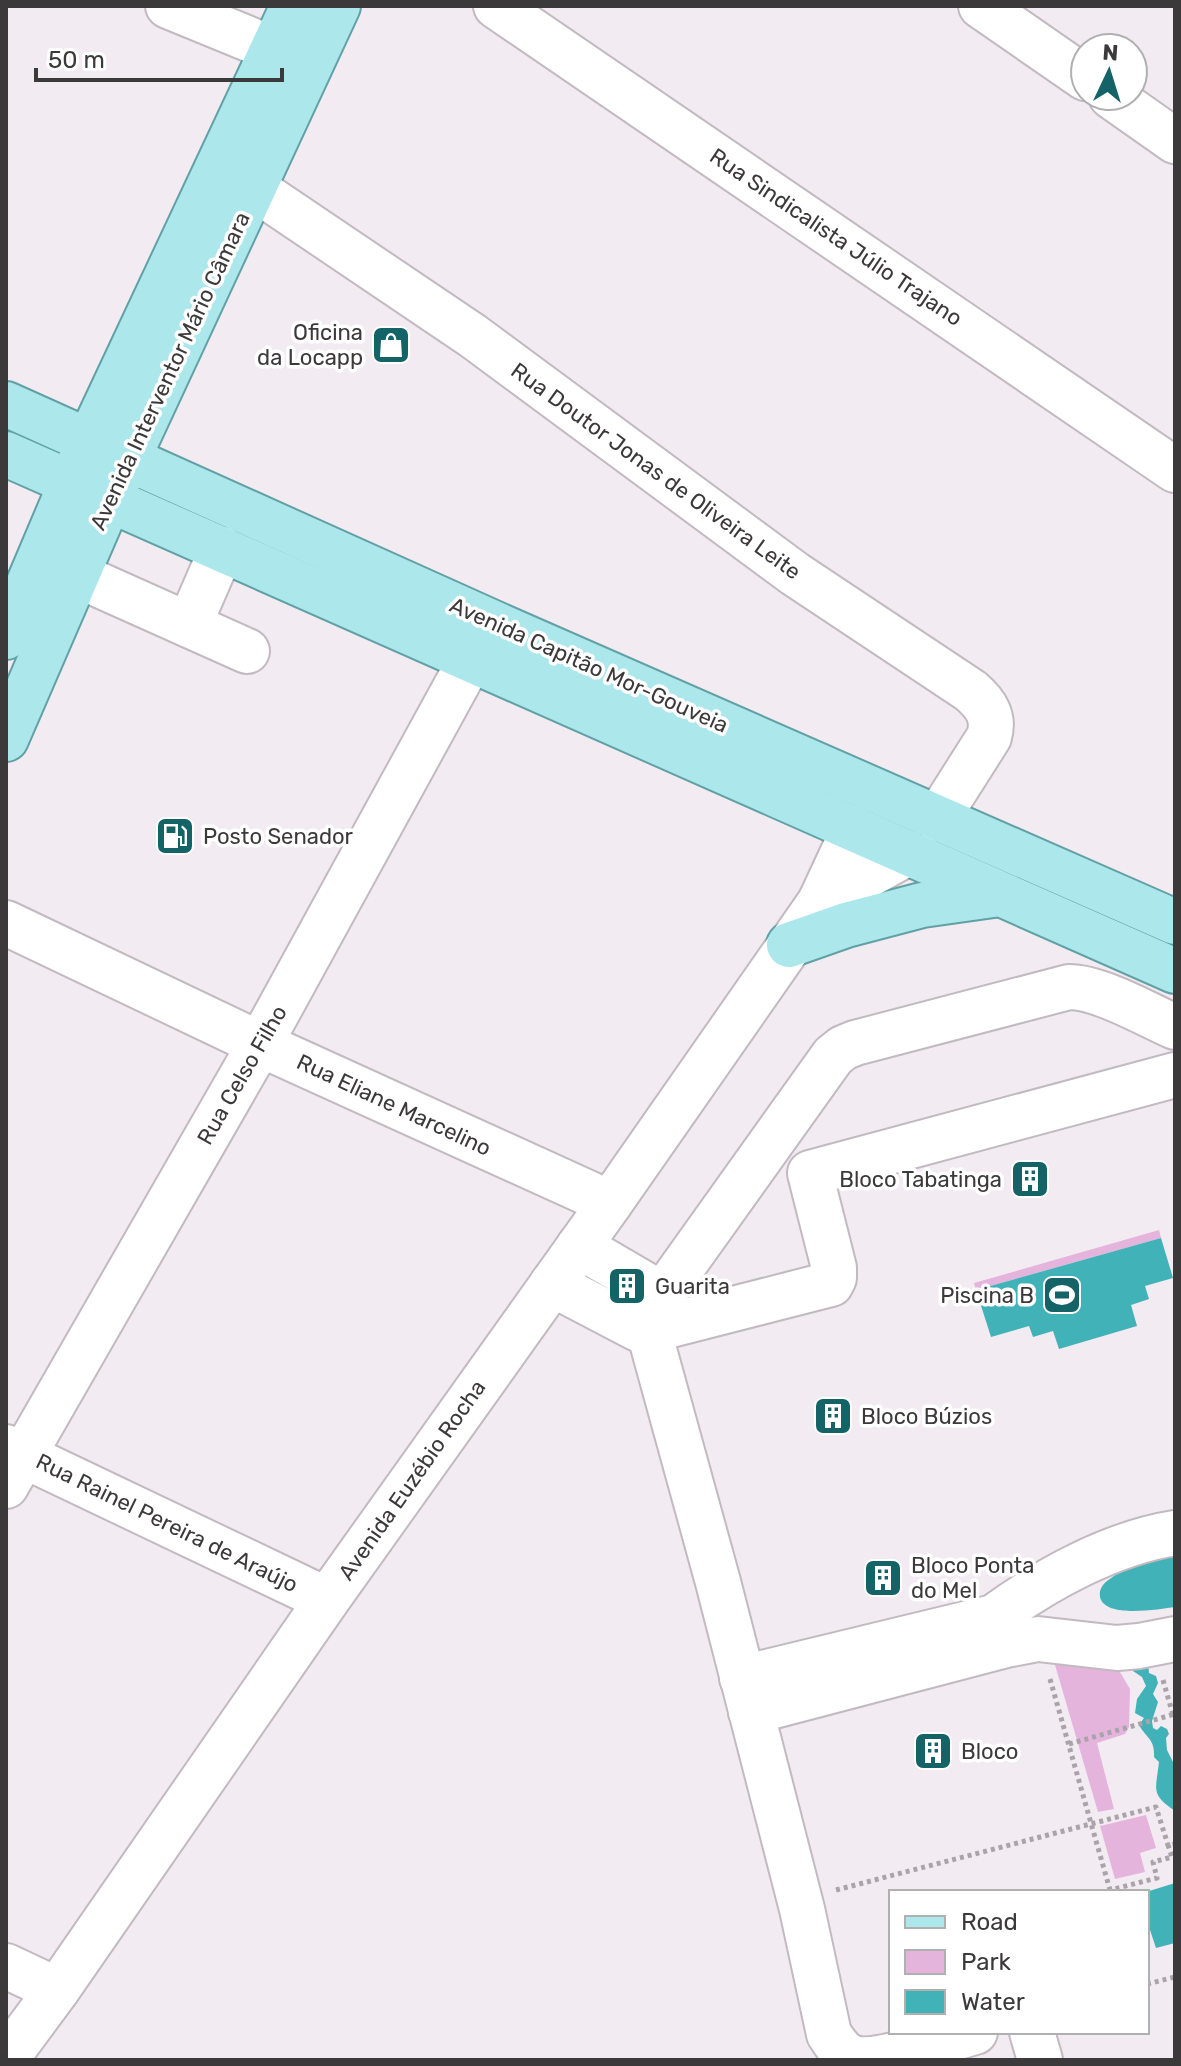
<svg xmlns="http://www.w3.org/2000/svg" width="1181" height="2066" viewBox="0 0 1181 2066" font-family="Rubik,sans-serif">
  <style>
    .green { fill: #e5b4dd }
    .water { fill: #40b2b8 }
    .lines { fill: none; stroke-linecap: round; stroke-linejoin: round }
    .minor-casing { stroke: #c2bac0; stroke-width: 48 }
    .major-casing { stroke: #61a1a5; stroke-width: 48 }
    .path { stroke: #aaa4a9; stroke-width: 5; stroke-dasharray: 4 4; stroke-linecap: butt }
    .minor { stroke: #fff; stroke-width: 44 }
    .major { stroke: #ace8eb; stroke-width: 44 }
    .labels { text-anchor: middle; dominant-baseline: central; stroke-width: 7; stroke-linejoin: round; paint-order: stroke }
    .street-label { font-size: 22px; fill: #3c393b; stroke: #fff }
    .poi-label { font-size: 22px; fill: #3c393b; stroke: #fff; text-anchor: start }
  </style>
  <rect width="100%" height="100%" fill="#f3ebf2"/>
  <g class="green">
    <polygon points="1159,1230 1161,1238 976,1290 974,1283"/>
    <polygon points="1053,1658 1094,1662 1120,1672 1130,1689 1129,1727 1125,1734 1097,1743 1114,1809 1098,1812"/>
    <polygon points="1146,1815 1156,1848 1140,1853 1145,1872 1115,1879 1100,1826"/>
  </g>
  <g class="water">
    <polygon points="1161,1238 1173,1278 1145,1286 1149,1299 1131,1305 1137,1326 1059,1349 1053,1331 1033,1337 1029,1326 991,1337 976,1290"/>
    <path d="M 1175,1550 L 1175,1607 C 1159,1609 1105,1619 1100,1597 C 1099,1590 1102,1585 1107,1581 C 1127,1565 1152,1559 1175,1550 Z"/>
    <path d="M 1148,1661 L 1149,1673 L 1156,1676 L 1158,1683 L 1153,1694 L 1158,1702 L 1152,1721 L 1153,1728 L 1157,1730 L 1161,1726 L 1167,1729 L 1169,1734 L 1166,1738 L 1167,1750 L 1175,1766 L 1175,1811 C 1150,1794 1156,1790 1159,1762 L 1154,1757 C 1155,1739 1147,1739 1139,1725 L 1144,1718 L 1135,1713 L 1137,1699 L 1146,1686 L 1142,1677 L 1133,1671 L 1131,1667 Z"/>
    <polygon points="1175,1883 1175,1943 1156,1948 1147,1921 1146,1892"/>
  </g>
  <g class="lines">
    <defs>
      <g id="minor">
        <polyline points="168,6 273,49"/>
        <polyline points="496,6 1175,470"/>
        <polyline points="981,6 1085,78"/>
        <polyline points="1111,96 1175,141"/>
        <path d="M 224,168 L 473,336 L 795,574 L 971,691 C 986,704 995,717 989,737 L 937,819"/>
        <polyline points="77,575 247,651"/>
        <polyline points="189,625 222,549"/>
        <polyline points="820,902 908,853"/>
        <polyline points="6,923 260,1044 610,1203"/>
        <polyline points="579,1246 663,1295"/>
        <path d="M 552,1284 L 638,1329 L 833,1056 L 843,1048 L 855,1043 L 1069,987 C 1099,987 1146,1014 1175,1027"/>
        <polyline points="6,1447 327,1600"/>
        <polyline points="6,1486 260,1044 471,659"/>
        <path d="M 742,1678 L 994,1617 C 1046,1579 1112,1543 1175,1533"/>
        <polyline points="751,1712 1006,1645 1038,1639 1117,1648 1139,1646 1175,1639"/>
        <polyline points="6,1966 57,1990"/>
        <path d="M 975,2032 C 950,2039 873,2066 851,2057 C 841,2053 835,2043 829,2034 L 802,1909 L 718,1582 L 653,1346 L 653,1337 L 659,1328 L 831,1284 L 834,1278 L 834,1268 L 810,1173 L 1175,1075"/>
        <polyline points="1032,2032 1040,2060"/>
        <polyline points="6,2059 57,1990 327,1600 610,1203 820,902 854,829"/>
      </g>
      <g id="major">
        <polyline points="6,404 509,630 1175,922"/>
        <polyline points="6,454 1175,971"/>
        <polyline points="6,637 89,441 293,6"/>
        <polyline points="6,739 118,480 338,6"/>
        <polyline points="789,945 846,925 922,905 1000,894"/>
      </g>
    </defs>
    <use href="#minor" class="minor-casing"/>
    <use href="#major" class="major-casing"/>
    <g class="path">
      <polyline points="1050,1679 1110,1890"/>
      <polyline points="1163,1680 1173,1715"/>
      <polyline points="1069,1744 1175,1714"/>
      <polyline points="836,1890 1156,1807 1168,1845"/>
      <polyline points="1111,1892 1110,1890 1157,1878 1153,1862 1172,1857 1168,1845 1175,1844"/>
      <polyline points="1147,1984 1175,1977"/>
    </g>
    <use href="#minor" class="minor"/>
    <use href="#major" class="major"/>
  </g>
  <defs>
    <symbol id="shop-square" viewBox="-11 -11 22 22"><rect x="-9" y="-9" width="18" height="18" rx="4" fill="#136367" stroke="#fff"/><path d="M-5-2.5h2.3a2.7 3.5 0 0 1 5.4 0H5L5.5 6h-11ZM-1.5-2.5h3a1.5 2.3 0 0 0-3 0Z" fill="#fff"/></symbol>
    <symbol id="fuel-square" viewBox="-11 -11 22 22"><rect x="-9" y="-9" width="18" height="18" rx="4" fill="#136367" stroke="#fff"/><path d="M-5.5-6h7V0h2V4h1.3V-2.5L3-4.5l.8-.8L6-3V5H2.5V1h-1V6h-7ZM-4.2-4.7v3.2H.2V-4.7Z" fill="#fff"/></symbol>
    <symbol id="building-square" viewBox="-11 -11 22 22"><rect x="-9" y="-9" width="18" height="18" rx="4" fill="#136367" stroke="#fff"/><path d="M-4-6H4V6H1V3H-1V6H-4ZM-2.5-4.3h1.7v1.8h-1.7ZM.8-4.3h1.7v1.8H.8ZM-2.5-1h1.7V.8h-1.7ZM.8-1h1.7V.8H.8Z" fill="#fff"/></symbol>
    <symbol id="stadium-square" viewBox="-11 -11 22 22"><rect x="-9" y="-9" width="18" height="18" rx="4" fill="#136367" stroke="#fff"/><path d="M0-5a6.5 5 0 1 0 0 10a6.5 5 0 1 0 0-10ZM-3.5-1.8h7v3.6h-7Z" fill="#fff"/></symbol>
  </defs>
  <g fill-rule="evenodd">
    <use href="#shop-square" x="369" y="323" width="44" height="44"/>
    <use href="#fuel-square" x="153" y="814" width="44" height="44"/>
    <use href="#building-square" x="1008" y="1157" width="44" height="44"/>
    <use href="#building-square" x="605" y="1264" width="44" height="44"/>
    <use href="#stadium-square" x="1040" y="1273" width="44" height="44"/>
    <use href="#building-square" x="811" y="1394" width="44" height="44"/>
    <use href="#building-square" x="861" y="1556" width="44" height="44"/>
    <use href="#building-square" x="911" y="1729" width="44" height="44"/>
  </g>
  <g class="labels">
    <g class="street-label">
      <text transform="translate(836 237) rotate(34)">Rua Sindicalista Júlio Trajano</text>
      <text transform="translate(170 371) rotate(-65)">Avenida Interventor Mário Câmara</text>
      <text transform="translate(656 471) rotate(36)">Rua Doutor Jonas de Oliveira Leite</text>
      <text transform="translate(589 665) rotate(24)">Avenida Capitão Mor-Gouveia</text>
      <text transform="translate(242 1075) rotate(-60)">Rua Celso Filho</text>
      <text transform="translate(394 1105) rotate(25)">Rua Eliane Marcelino</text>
      <text transform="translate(412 1480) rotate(-55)">Avenida Euzébio Rocha</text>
      <text transform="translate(167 1523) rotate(26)">Rua Rainel Pereira de Araújo</text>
    </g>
    <g class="poi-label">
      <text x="363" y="332" text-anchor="end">Oficina<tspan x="363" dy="25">da Locapp</tspan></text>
      <text x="203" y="836">Posto Senador</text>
      <text x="1002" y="1179" text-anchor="end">Bloco Tabatinga</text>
      <text x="655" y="1286">Guarita</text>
      <text x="1034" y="1295" text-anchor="end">Piscina B</text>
      <text x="861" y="1416">Bloco Búzios</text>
      <text x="911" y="1565">Bloco Ponta<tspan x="911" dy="25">do Mel</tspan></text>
      <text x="961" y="1751">Bloco</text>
    </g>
  </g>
  <rect width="1181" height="2066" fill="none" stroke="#3c393b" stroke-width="16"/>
  <rect x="889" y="1890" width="260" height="144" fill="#ffffff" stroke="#b1b0b1" stroke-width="2"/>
  <rect x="905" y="1916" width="40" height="12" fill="#ace8eb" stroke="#b1b0b1" stroke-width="2"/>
  <text x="961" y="1930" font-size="24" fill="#3c393b">Road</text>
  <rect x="905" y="1950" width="40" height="24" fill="#e5b4dd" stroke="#b1b0b1" stroke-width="2"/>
  <text x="961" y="1970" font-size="24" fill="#3c393b">Park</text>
  <rect x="905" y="1990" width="40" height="24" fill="#40b2b8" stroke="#b1b0b1" stroke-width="2"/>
  <text x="961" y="2010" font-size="24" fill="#3c393b">Water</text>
  <g transform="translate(1109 72) rotate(4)"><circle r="38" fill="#ffffff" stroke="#b1b0b1" stroke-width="2"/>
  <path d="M0-6L14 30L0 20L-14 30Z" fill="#136367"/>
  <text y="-12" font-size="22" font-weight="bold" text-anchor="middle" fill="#3c393b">N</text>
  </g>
  <path d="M36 68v12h246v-12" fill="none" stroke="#3c393b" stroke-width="4"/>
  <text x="48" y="68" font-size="24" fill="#3c393b" stroke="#ffffff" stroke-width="6" paint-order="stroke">50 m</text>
</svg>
